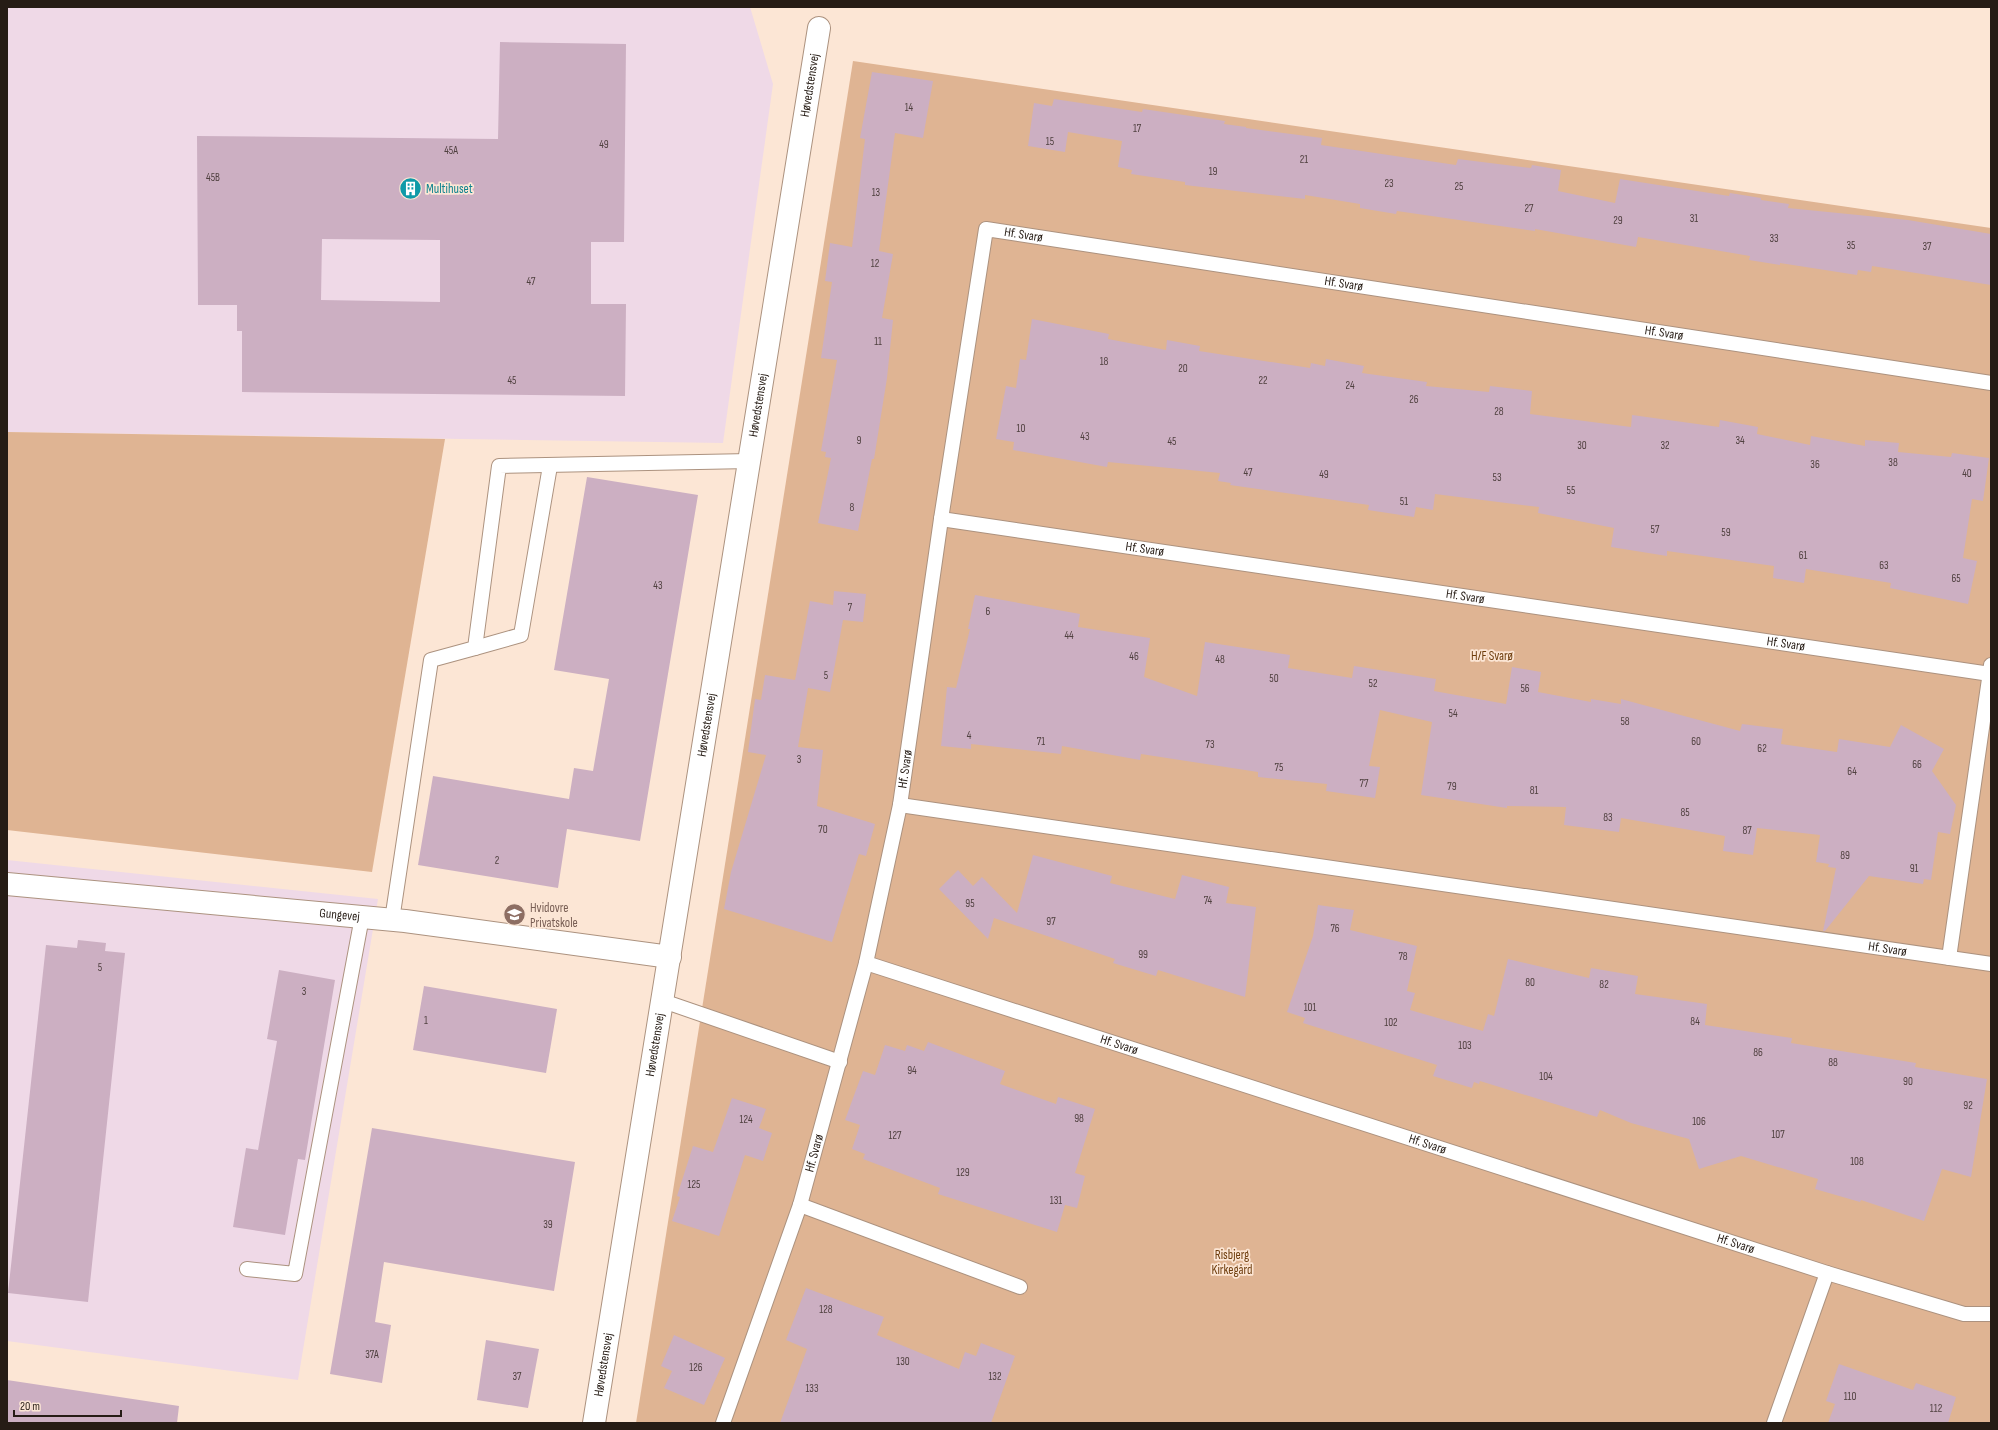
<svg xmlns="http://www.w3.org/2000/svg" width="1998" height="1430" viewBox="0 0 1998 1430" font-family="'Sofia Sans Condensed',sans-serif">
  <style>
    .commercial { fill: #efd9e7 }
    .green { fill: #dfb493 }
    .building { fill: #ccafc2; fill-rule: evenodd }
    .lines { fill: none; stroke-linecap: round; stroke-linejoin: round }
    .lane-casing { stroke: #ac927f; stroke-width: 16 }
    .street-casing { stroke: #ac927f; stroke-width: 24 }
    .lane { stroke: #fff; stroke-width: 14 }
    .street { stroke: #fff; stroke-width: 22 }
    .labels { text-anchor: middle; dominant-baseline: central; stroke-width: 3.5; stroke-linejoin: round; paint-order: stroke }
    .number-label { font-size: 11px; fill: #504140 }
    .street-label { font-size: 13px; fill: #261c15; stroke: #fce6d5 }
    .culture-label { font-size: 13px; fill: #0d838f; stroke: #fce6d5; text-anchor: start }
    .park-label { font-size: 13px; fill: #6e3d0d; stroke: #fce6d5 }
    .education-label { font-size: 13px; fill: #785e54; stroke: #fce6d5; text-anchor: start }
  </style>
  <rect width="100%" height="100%" fill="#fce6d5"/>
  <g class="commercial">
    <polygon points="7,7 750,7 773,84 723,443 7,432"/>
    <polygon points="7,860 378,899 298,1380 7,1341"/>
  </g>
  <g class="green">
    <polygon points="853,61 1991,228 1991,1423 636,1423"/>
    <polygon points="7,432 445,439 372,872 7,830"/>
  </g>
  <g class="building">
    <path d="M 500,42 L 626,44 L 624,242 L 591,242 L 591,304 L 626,304 L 625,396 L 242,392 L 242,331 L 237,331 L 237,305 L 198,305 L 197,136 L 498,139 ZM 322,239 L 440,240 L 440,302 L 321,300 Z"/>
    <polygon points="872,72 933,81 923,138 895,133 879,251 893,254 882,318 893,320 887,378 874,459 872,459 858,531 818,523 831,458 825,457 826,452 821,451 837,360 821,358 832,282 825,281 830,243 852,247 865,139 860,138"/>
    <polygon points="1054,99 1142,112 1143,109 1225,121 1224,124 1246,127 1246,128 1322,138 1321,145 1456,165 1458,159 1531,168 1532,165 1561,170 1558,191 1615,203 1620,179 1729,196 1730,193 1761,198 1761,200 1789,204 1788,208 1908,220 1991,234 1991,285 1872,266 1871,272 1858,270 1857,275 1780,263 1780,265 1749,260 1750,256 1638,237 1636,247 1535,229 1535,231 1397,211 1396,214 1360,208 1360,204 1305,195 1305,199 1185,185 1185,182 1131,174 1132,170 1118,167 1122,141 1068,132 1065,152 1028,146 1034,103 1052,106"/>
    <polygon points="1032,319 1109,334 1108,339 1166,350 1167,340 1200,346 1199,351 1310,368 1311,363 1325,366 1326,359 1364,366 1362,373 1427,382 1426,386 1489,392 1490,386 1532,391 1530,414 1631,427 1632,415 1719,427 1720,420 1758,427 1757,434 1810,445 1811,436 1865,446 1865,440 1899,443 1898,452 1951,457 1952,453 1989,458 1983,501 1972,499 1963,558 1977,561 1968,604 1890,588 1891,583 1806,569 1804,583 1773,578 1774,566 1667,551 1667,556 1611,547 1614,528 1538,513 1539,507 1435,494 1433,510 1416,507 1414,517 1368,510 1369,505 1230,485 1231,483 1218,481 1220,473 1108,462 1107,467 1013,450 1014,442 996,439 1006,386 1016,388 1020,359 1026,360"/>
    <polygon points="587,477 698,495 640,841 567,829 558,888 418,865 433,776 569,799 574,768 593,771 609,679 554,670"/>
    <polygon points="834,591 866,594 863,622 843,620 830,692 808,688 798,747 823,750 817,806 875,824 866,856 859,854 832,942 724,909 731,872 766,755 748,752 755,699 761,700 765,675 795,680 810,601 833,605"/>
    <polygon points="975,595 1080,614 1078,627 1150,638 1144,677 1197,696 1205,642 1290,655 1288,668 1352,678 1354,666 1436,679 1434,691 1506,704 1512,667 1541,672 1538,692 1591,702 1591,699 1621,704 1621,699 1740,731 1742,724 1783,729 1781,744 1837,752 1839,739 1890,747 1901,725 1944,749 1932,771 1956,805 1950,834 1938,832 1931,880 1924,879 1923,884 1869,876 1825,931 1823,931 1836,868 1828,867 1829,864 1816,862 1820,835 1757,828 1753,855 1723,851 1725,836 1621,818 1619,832 1564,825 1566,807 1507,806 1507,808 1421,795 1432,722 1380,710 1369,766 1380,767 1375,798 1326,791 1327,784 1258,777 1258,772 1141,754 1140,760 1062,746 1061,754 971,744 971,749 941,746 947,687 956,688 970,629 968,629"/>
    <polygon points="1033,855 1112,876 1110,883 1175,899 1182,875 1229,887 1226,903 1256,907 1245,997 1158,970 1156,976 1113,963 1115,959 994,918 988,939 939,889 958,870 973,886 982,877 1017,913"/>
    <polygon points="1318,905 1354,910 1350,930 1417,946 1407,991 1415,993 1410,1010 1483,1031 1488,1014 1494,1016 1508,959 1589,978 1591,968 1638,976 1635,994 1707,1004 1705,1025 1792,1038 1791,1043 1916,1063 1915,1067 1987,1079 1971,1177 1942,1169 1924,1221 1861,1200 1860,1202 1815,1189 1818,1179 1741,1156 1699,1169 1689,1139 1631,1123 1600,1110 1597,1117 1480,1081 1479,1084 1474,1082 1472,1088 1433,1076 1437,1065 1303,1023 1305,1018 1287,1012 1313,936"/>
    <polygon points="78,940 106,943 105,951 125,953 88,1302 8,1293 46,945 77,948"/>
    <polygon points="279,970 335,980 305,1160 298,1159 285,1235 233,1227 246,1148 258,1150 277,1041 267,1039"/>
    <polygon points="424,986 557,1009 546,1073 413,1050"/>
    <polygon points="928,1042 1005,1071 1000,1084 1056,1104 1058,1097 1095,1109 1075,1173 1085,1176 1077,1208 1065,1205 1057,1232 938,1194 940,1188 863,1159 865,1154 852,1149 860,1125 845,1120 863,1071 875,1075 885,1045 905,1051 907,1045 924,1051"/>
    <polygon points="732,1098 766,1109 759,1128 772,1133 763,1161 745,1155 719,1236 672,1221 680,1197 677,1196 693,1146 713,1152"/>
    <polygon points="372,1128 575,1162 554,1291 384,1262 375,1322 391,1325 382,1383 330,1374"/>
    <polygon points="806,1288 884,1317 877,1335 959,1369 965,1352 976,1356 981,1343 1015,1356 991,1423 780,1423 807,1349 786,1340"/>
    <polygon points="674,1335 725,1358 704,1405 664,1388 672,1371 661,1366"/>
    <polygon points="486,1340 539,1349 528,1408 477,1400"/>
    <polygon points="1839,1364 1913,1390 1916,1383 1956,1397 1948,1423 1828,1423 1835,1404 1826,1401"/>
    <polygon points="7,1380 179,1406 177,1423 7,1423"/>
  </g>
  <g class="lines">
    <defs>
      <g id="lane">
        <path id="s1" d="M 941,519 L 1990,674"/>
        <polyline points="475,648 521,635 550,466"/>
        <path id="s2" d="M 900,805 L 1991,964"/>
        <polyline points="392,920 431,660 475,648 499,466 750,461"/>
        <polyline points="1949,958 1991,665"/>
        <path id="s3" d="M 866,963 L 1827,1273 L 1964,1314 L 1991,1314"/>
        <polyline points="663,1001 840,1062"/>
        <polyline points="800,1205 1020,1287"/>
        <polyline points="247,1269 295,1274 362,917"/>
        <path id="s4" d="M 723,1423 L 800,1205 L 866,963 L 900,805 L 941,519 L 986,229 L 1991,383"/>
        <polyline points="1774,1423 1827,1273"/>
      </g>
      <g id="street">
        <path id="s5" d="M 7,884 L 405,921 L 670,957"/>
        <path id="s6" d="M 594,1423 L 819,28"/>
      </g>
    </defs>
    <use href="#lane" class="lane-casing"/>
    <use href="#street" class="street-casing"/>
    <use href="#lane" class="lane"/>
    <use href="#street" class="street"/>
  </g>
  <defs>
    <symbol id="building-disc" viewBox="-11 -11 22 22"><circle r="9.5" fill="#0f9aa8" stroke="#fce6d5"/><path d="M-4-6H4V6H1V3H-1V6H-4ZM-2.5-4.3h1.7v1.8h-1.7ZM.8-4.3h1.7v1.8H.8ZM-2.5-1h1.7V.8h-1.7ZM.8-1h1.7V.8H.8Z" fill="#fff"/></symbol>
    <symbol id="school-disc" viewBox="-11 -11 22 22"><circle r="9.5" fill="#8d6e63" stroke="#fce6d5"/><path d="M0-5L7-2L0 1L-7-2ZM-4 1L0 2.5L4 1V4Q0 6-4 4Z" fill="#fff"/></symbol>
  </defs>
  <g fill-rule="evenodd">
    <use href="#building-disc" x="398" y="176" width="25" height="25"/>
    <use href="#school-disc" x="502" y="902" width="25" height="25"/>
  </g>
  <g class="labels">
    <g class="number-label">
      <text x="909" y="107">14</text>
      <text x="1137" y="128">17</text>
      <text x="1050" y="141">15</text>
      <text x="604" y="144">49</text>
      <text x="451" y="150">45A</text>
      <text x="1304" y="159">21</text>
      <text x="1213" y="171">19</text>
      <text x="213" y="177">45B</text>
      <text x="1389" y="183">23</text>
      <text x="1459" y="186">25</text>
      <text x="876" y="192">13</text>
      <text x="1529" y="208">27</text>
      <text x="1694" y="218">31</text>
      <text x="1618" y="220">29</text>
      <text x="1774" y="238">33</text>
      <text x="1851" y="245">35</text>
      <text x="1927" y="246">37</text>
      <text x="875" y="263">12</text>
      <text x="531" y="281">47</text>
      <text x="878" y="341">11</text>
      <text x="1104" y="361">18</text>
      <text x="1183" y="368">20</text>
      <text x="512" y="380">45</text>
      <text x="1263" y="380">22</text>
      <text x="1350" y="385">24</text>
      <text x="1414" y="399">26</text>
      <text x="1499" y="411">28</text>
      <text x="1021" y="428">10</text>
      <text x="1085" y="436">43</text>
      <text x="859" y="440">9</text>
      <text x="1740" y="440">34</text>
      <text x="1172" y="441">45</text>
      <text x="1582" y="445">30</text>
      <text x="1665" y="445">32</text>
      <text x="1893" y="462">38</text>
      <text x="1815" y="464">36</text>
      <text x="1248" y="472">47</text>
      <text x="1967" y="473">40</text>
      <text x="1324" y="474">49</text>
      <text x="1497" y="477">53</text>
      <text x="1571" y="490">55</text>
      <text x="1404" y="501">51</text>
      <text x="852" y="507">8</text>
      <text x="1655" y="529">57</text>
      <text x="1726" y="532">59</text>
      <text x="1803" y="555">61</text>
      <text x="1884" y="565">63</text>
      <text x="1956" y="578">65</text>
      <text x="658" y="585">43</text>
      <text x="850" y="607">7</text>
      <text x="988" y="611">6</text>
      <text x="1069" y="635">44</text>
      <text x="1134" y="656">46</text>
      <text x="1220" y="659">48</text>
      <text x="826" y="675">5</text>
      <text x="1274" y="678">50</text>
      <text x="1373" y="683">52</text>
      <text x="1525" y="688">56</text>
      <text x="1453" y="713">54</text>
      <text x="1625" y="721">58</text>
      <text x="969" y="735">4</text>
      <text x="1041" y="741">71</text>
      <text x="1696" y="741">60</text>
      <text x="1210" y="744">73</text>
      <text x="1762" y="748">62</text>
      <text x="799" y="759">3</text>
      <text x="1917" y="764">66</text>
      <text x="1279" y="767">75</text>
      <text x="1852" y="771">64</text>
      <text x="1364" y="783">77</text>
      <text x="1452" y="786">79</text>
      <text x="1534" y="790">81</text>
      <text x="1685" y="812">85</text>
      <text x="1608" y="817">83</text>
      <text x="823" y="829">70</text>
      <text x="1747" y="830">87</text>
      <text x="1845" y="855">89</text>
      <text x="497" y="860">2</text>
      <text x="1914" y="868">91</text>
      <text x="1208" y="900">74</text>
      <text x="970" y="903">95</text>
      <text x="1051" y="921">97</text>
      <text x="1335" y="928">76</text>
      <text x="1143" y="954">99</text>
      <text x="1403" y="956">78</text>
      <text x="100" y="967">5</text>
      <text x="1530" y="982">80</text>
      <text x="1604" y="984">82</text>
      <text x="304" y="991">3</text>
      <text x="1310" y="1007">101</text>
      <text x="426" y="1020">1</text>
      <text x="1695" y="1021">84</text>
      <text x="1391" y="1022">102</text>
      <text x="1465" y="1045">103</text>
      <text x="1758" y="1052">86</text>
      <text x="1833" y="1062">88</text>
      <text x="912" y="1070">94</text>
      <text x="1546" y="1076">104</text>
      <text x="1908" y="1081">90</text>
      <text x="1968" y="1105">92</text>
      <text x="1079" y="1118">98</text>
      <text x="746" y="1119">124</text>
      <text x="1699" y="1121">106</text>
      <text x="1778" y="1134">107</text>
      <text x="895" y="1135">127</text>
      <text x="1857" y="1161">108</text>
      <text x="963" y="1172">129</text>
      <text x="694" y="1184">125</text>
      <text x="1056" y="1200">131</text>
      <text x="548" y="1224">39</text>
      <text x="826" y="1309">128</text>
      <text x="372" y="1354">37A</text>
      <text x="903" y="1361">130</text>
      <text x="696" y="1367">126</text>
      <text x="517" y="1376">37</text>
      <text x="995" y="1376">132</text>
      <text x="812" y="1388">133</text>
      <text x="1850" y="1396">110</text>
      <text x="1936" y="1408">112</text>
    </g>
    <g class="street-label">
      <text stroke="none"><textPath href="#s6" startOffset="1355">Høvedstensvej</textPath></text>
      <text stroke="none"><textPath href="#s4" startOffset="1264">Hf. Svarø</textPath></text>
      <text stroke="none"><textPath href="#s4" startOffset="1588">Hf. Svarø</textPath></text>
      <text stroke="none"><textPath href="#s4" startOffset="1912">Hf. Svarø</textPath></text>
      <text stroke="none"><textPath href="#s6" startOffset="1031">Høvedstensvej</textPath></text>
      <text stroke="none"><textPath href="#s1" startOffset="206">Hf. Svarø</textPath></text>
      <text stroke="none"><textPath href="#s1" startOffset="530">Hf. Svarø</textPath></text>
      <text stroke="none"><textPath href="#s1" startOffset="854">Hf. Svarø</textPath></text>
      <text stroke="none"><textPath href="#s6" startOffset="707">Høvedstensvej</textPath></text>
      <text stroke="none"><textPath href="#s4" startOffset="680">Hf. Svarø</textPath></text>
      <text stroke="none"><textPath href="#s5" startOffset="334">Gungevej</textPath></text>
      <text stroke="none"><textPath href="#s2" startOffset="998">Hf. Svarø</textPath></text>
      <text stroke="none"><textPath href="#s3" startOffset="266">Hf. Svarø</textPath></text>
      <text stroke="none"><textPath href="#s6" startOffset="383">Høvedstensvej</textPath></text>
      <text stroke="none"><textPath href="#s3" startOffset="590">Hf. Svarø</textPath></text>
      <text stroke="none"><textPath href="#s4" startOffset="285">Hf. Svarø</textPath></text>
      <text stroke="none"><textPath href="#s3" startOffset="914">Hf. Svarø</textPath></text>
      <text stroke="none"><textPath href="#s6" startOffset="59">Høvedstensvej</textPath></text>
    </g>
    <g class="culture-label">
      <text x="426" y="189">Multihuset</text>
    </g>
    <g class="park-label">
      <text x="1492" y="656">H/F Svarø</text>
      <text x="1232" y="1255">Risbjerg<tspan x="1232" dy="15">Kirkegård</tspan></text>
    </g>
    <g class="education-label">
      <text x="530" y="908">Hvidovre<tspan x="530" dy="15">Privatskole</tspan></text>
    </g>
  </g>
  <rect width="1998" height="1430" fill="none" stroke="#261c15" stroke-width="16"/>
  <path d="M14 1410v6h107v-6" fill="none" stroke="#261c15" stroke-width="2"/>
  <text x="20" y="1410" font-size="12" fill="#261c15" stroke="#fce6d5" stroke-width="3" paint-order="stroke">20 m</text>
</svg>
